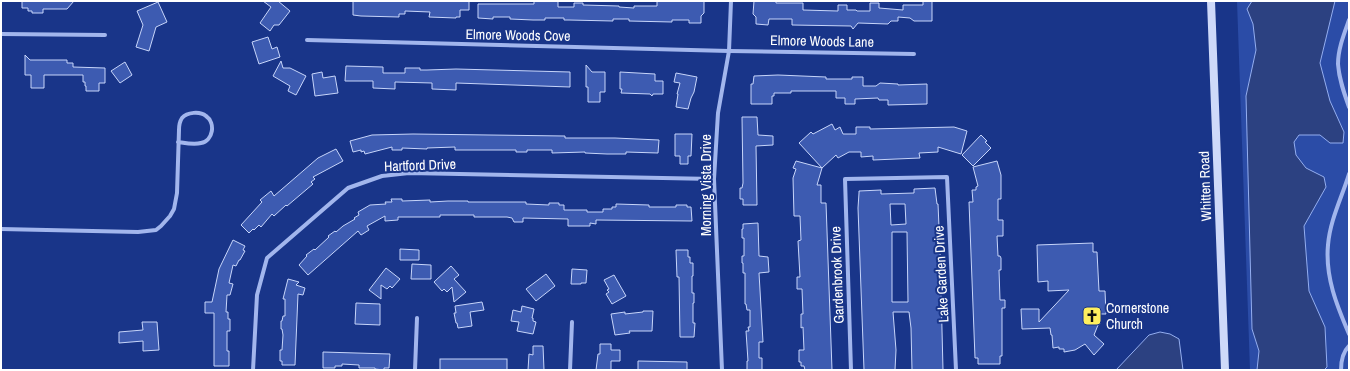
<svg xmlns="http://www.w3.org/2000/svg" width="1350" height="371" viewBox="0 0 1350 371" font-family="'Archivo Narrow',sans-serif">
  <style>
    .green { fill: #2b4ca7 }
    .water { fill: #2c4181; stroke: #94aef0 }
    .building { fill: #3d5bb1; stroke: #c7d5fa; fill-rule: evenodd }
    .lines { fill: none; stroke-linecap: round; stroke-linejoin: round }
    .street { stroke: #a2b6ed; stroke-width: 4 }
    .secondary { stroke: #ced9f9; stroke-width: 8 }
    .labels { text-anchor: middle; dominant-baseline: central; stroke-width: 4; stroke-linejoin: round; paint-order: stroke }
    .street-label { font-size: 14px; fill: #fff; stroke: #193589 }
    .poi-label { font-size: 14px; fill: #fff; stroke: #193589; text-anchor: start }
  </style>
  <rect width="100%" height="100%" fill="#193589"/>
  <polygon class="green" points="1237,1 1349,1 1349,370 1250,370"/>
  <g class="water">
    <polygon points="1252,1 1335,1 1320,63 1330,101 1344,132 1343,143 1330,143 1320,135 1299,135 1294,142 1296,155 1306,168 1324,177 1326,187 1304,226 1309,291 1325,327 1327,367 1324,370 1257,370 1259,351 1252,329 1246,96 1256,50 1253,24 1247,9"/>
    <polygon points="1160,332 1170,334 1179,339 1183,370 1116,370 1149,335"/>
  </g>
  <g class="building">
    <polygon points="22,1 74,1 67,9 43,9 43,13 32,13 32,11 28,11 28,8 22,8"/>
    <polygon points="263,1 278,1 290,11 279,25 274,25 270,31 260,23 271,7"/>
    <polygon points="353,1 469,1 469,10 460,10 460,17 456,17 456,18 429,17 430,12 405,11 405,14 399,14 399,17 361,16 353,15"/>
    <polygon points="534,1 558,1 558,7 574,7 574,3 583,3 583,5 619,6 619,7 634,8 634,6 657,6 657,1 704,1 704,13 701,16 701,23 689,23 689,20 672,20 672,22 629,21 629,19 613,19 613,21 569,20 564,20 564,18 545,18 545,20 533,20 510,19 510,17 493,17 493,19 478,18 478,4 534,4"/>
    <polygon points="754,1 776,1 776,3 803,3 803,10 838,11 838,5 847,5 847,10 856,10 857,11 870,11 870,3 879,3 879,8 903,10 903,5 923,5 923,1 932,1 932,21 914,21 910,18 898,17 898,21 891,21 888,24 858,23 853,29 851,26 792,25 792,19 769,19 768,25 756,24 756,17 753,14"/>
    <polygon points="158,2 167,22 156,27 149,51 136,47 143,25 137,11"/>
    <polygon points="268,37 272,49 277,47 280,57 259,64 252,42"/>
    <polygon points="25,55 30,60 67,60 67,63 73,63 73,67 105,68 105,83 99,83 99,91 86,91 86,86 85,86 85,82 83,82 83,75 44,75 44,88 31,88 31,75 25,75"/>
    <polygon points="281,61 283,68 290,68 306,76 296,95 288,91 290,86 273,76"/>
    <polygon points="125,62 132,75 120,83 111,71"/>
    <polygon points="586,65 592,72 605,72 605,92 600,92 600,102 588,102 588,87 586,87"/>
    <polygon points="346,66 383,67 383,73 405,73 405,68 420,68 420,70 427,70 456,69 570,72 570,87 456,83 456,90 432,89 432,83 395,82 395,89 373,88 373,81 345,81"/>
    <polygon points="322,72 323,78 335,76 338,93 315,96 312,74"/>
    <polygon points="620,72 655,74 655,81 663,81 663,94 653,94 652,96 650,94 621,93 622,89 620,89"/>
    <polygon points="676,73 697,77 694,92 691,98 688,109 676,107 678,94 677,94 680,83 674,82"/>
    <polygon points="778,75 826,77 826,79 852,79 852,77 863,77 863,86 876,86 880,83 898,84 898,85 927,84 927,104 888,105 888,100 879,100 878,98 855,99 855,104 845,104 845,98 836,98 836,91 791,91 791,93 774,93 774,96 772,96 772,104 751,104 751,84 753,84 754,76"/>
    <polygon points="742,117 757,117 758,135 773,136 773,145 756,146 757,205 743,205 743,199 740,199 740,188 742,188 743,183"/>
    <polygon points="832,124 835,130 840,127 843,134 856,134 856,127 870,127 870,129 954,127 967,131 961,154 938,147 938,152 919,153 920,158 873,160 873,156 861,157 861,152 849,152 838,158 836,155 822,168 799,143 811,132 813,134"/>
    <polygon points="413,134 565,136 565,138 615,138 659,140 658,153 626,152 626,154 607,154 585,153 585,152 552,153 552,150 527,150 527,152 516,152 516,150 455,150 455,147 427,148 427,149 402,148 402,150 392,150 392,147 365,154 364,151 361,152 361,150 353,152 350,141 372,135"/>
    <polygon points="675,134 692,134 691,156 688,156 688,164 680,164 680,156 675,156"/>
    <polygon points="981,135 987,141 985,142 991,148 973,166 962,155"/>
    <polygon points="336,149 343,161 313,177 315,179 311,182 313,184 287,206 286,205 274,216 272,214 261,227 259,225 254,230 253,229 249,233 241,225 262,202 260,200 271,191 274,196 318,158"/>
    <polygon points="796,161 822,168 817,185 821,185 821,203 826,203 832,370 805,370 804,366 801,366 801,362 799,362 799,350 804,350 803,327 801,328 801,314 803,314 802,289 797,289 797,277 800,277 798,241 801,240 800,216 794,216 793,178 796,169 793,168"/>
    <polygon points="997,161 1001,175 1001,199 998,199 998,220 1003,220 1003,236 997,236 998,256 1000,256 1001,258 1001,270 999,270 1000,300 1005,300 1005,308 1002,308 1002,356 1000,356 1000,364 978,364 978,358 975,358 969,202 973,202 972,190 976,190 976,187 978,186 973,167"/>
    <path d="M 935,188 L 937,204 L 938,204 L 940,250 L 943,370 L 912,370 L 911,328 L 909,312 L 893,312 L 896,350 L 895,370 L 864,370 L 858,208 L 859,193 L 859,191 L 881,190 L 881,194 L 914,193 L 914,189 ZM 890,204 L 905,204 L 906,224 L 891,225 ZM 892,232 L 907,232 L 908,302 L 892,302 Z"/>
    <polygon points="391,199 402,199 402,201 430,200 430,202 448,201 468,201 468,202 526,202 526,204 549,205 549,203 559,203 559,205 564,205 564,210 587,210 587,212 603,212 603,209 612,209 612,207 616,207 616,204 649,205 649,207 676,207 676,205 687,205 687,207 691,207 692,221 596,220 596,224 590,223 590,226 568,226 568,219 523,218 523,222 514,222 512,218 507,217 474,217 474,215 440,215 440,217 398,217 398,220 385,221 385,216 367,226 369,230 361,235 358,231 308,275 299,265 307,256 306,255 314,249 315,250 329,237 328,236 335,231 336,232 343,226 355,219 354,218 359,215 358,212 370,205 386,204 385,202 392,202"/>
    <polygon points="758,223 759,256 768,257 769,272 759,273 763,342 759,342 759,358 762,358 762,370 747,370 747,361 748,361 746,331 749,331 748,327 750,327 750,310 747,310 746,304 745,304 745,273 743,273 743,263 742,263 742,256 744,256 744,238 742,238 742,229 743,229 743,224"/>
    <polygon points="233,240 245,246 243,250 245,251 240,260 239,260 236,266 233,265 229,283 233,284 230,295 227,295 226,312 228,312 228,319 230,319 230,331 227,331 227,351 229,351 229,366 214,366 214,313 205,313 205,302 212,302 219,269"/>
    <polygon points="1093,243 1093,252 1097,252 1099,291 1105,291 1106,314 1099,314 1098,325 1094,335 1104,344 1094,355 1085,344 1075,350 1064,352 1064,349 1059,349 1059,347 1053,348 1052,335 1051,335 1050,328 1022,329 1021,309 1039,309 1039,322 1069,290 1048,291 1048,281 1038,282 1037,245"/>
    <polygon points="400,249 419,250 419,260 400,260"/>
    <polygon points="676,250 688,250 688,257 690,257 690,263 693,263 693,276 692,276 692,293 694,293 694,303 693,303 693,323 695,323 694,337 680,337 679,277 677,277"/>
    <polygon points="412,264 431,265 431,279 411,279"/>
    <polygon points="451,266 459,275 454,279 466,292 454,302 452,287 447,292 444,289 442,291 434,282"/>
    <polygon points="386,268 400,279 392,288 390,286 387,289 381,285 381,299 369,290"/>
    <polygon points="572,269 587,270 586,283 581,283 581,284 571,284"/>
    <polygon points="546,274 555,286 536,301 526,289"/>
    <polygon points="614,275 626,296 612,304 606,294 609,292 607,290 609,289 604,280"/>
    <polygon points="288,279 299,282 296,285 305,288 303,295 298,294 295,365 282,365 282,361 280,361 280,350 282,350 283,335 282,329 281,329 281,321 282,321 283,316 285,316 285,299 283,299"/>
    <polygon points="482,302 484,310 470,312 472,326 458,328 457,323 456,323 454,313 456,313 455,306"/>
    <polygon points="356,303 380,304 380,325 355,324"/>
    <polygon points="522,306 534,309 532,318 533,318 533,321 536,322 533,334 517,331 519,322 511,321 513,310 521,312"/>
    <polygon points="643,311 653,311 652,331 629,331 630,333 615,335 611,314 625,312 625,314 643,312"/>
    <polygon points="142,322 157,322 159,350 143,351 143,341 119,343 119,332 143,330"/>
    <polygon points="600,344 611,344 611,350 620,350 620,361 611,361 611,370 596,370 598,354 600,354"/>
    <polygon points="533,346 543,346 544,370 528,370 529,354 533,355"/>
    <polygon points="323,352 390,354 389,368 384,368 384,370 375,369 375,368 359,368 359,365 342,364 342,366 335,366 335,368 323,368"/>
    <rect x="440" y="359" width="67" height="11"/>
    <polygon points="638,361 687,362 687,370 638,370"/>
  </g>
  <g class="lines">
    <g class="street">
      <path d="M 1349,20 C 1344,34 1338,49 1338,64 C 1339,79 1344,93 1349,107"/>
      <polyline points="1,34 105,35"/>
      <polyline points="307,40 729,51 914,54"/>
      <path d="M 1349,174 C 1342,197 1330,220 1328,245 C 1325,277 1337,306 1349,334"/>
      <path d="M 1,229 L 138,232 L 156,230 L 161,226 L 170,216 L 174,209 L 177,193 L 179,130 C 179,126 180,121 182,118 C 187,112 200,111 206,116 C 216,123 213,141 201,143 C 194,145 185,143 178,142"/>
      <polyline points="253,370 257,295 267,258 348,188 382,176 409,173 714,179"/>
      <polyline points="415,370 417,318"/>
      <polyline points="570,370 572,322"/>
      <polyline points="722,370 714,179 718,113 729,51 731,1"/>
      <polyline points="851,370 845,179 947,177 956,370"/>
      <path d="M 1341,370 C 1341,361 1343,352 1349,346"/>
    </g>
    <polyline class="secondary" points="1211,1 1225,370"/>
  </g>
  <defs>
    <symbol id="church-square" viewBox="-11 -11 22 22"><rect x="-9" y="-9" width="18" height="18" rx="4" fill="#ffef5e" stroke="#193589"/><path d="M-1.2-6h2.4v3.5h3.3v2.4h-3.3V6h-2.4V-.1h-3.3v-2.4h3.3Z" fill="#111"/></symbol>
  </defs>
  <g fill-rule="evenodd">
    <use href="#church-square" x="1081" y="305" width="22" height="22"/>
  </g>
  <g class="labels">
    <g class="street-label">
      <text transform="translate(518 35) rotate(1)">Elmore Woods Cove</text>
      <text transform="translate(822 41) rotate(1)">Elmore Woods Lane</text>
      <text transform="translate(420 165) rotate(-2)">Hartford Drive</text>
      <text transform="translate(706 185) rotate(-90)">Morning Vista Drive</text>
      <text transform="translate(1205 186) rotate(-92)">Whitten Road</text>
      <text transform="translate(941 274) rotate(-93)">Lake Garden Drive</text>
      <text transform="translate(837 275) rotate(-92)">Gardenbrook Drive</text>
    </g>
    <g class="poi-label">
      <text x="1106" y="308">Cornerstone<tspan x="1106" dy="16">Church</tspan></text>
    </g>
  </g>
  <rect width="1350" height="371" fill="none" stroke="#ffffff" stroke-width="4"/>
</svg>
